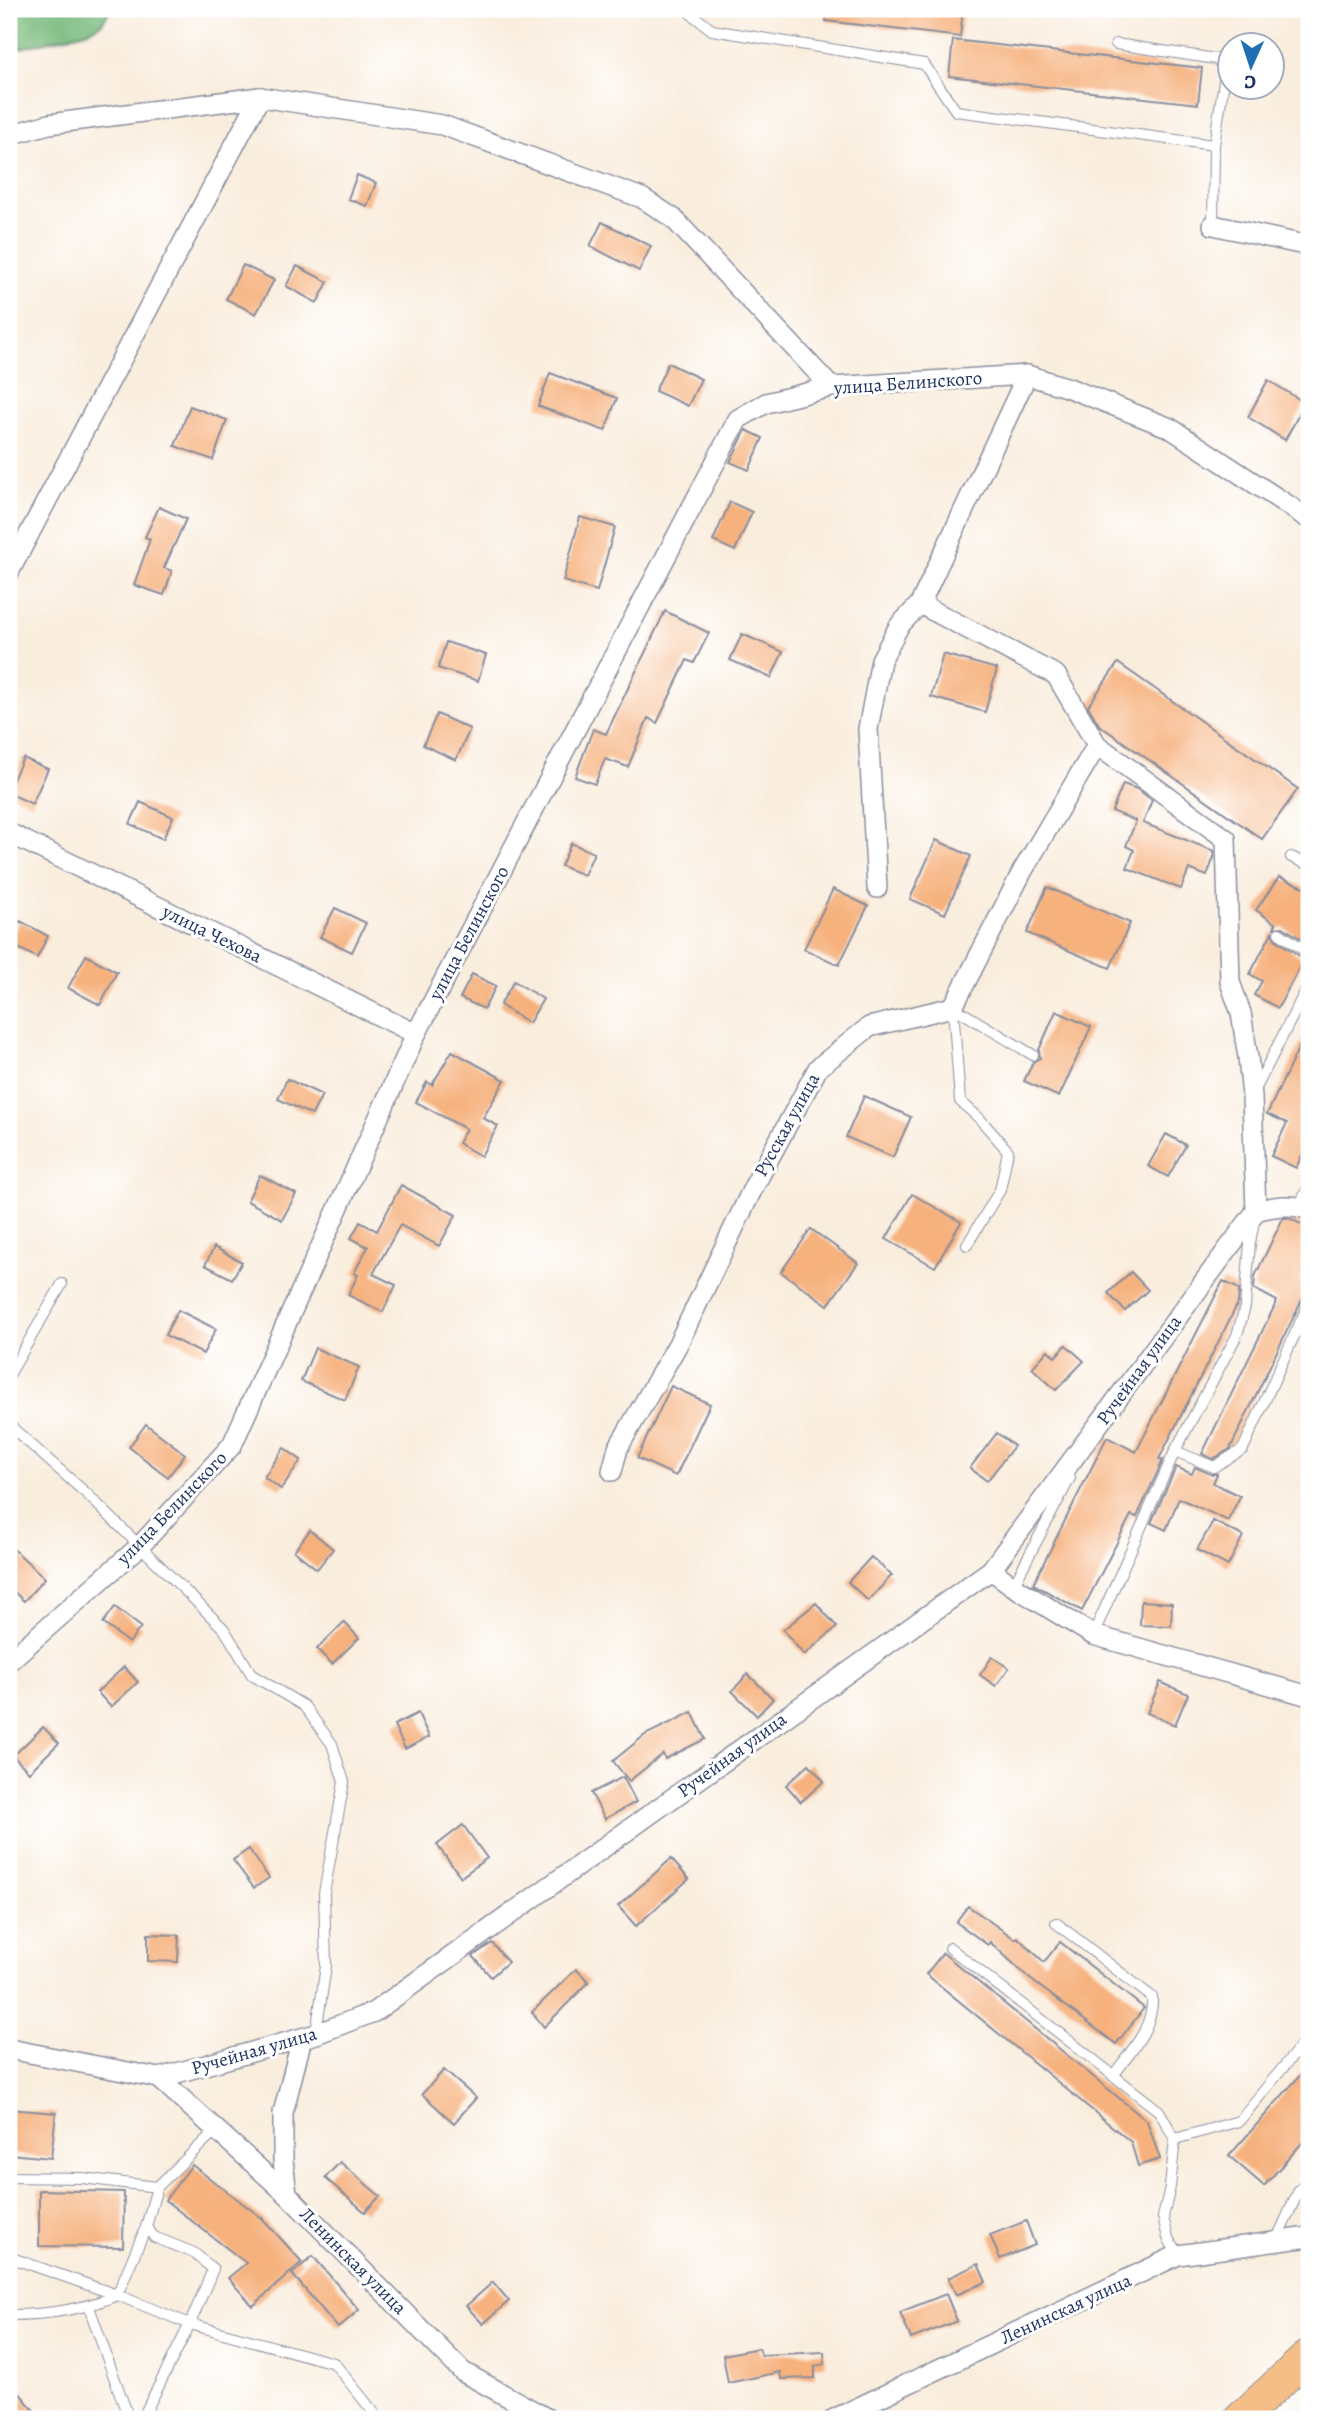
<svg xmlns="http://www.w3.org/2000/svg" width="1318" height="2428" viewBox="0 0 1318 2428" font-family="Alegreya,serif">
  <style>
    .forest { fill: #78b97c; stroke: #4a746d; stroke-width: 2 }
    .building { fill: #f6b17d }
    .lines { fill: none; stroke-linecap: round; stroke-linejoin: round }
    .service-casing { stroke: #8a8e9e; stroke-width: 12 }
    .minor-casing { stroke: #8a8e9e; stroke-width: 22 }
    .primary-casing { stroke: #8a8e9e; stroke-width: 34 }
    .service { stroke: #fff; stroke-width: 10 }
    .minor { stroke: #fff; stroke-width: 19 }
    .primary { stroke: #f6be87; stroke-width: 32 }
    .labels { text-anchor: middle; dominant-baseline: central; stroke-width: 6; stroke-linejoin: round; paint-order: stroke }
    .street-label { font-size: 19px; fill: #1b2f5e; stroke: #fff }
  </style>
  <rect width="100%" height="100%" fill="#fff"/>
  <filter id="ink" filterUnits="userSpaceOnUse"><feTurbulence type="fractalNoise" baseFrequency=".0143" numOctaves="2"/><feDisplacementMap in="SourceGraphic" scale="14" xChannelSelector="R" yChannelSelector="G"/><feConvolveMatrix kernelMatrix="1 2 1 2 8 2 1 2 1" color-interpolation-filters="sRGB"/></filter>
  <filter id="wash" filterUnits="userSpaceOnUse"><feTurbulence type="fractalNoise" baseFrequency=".00686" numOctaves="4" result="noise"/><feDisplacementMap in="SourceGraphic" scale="28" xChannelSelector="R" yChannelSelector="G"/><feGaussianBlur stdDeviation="1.57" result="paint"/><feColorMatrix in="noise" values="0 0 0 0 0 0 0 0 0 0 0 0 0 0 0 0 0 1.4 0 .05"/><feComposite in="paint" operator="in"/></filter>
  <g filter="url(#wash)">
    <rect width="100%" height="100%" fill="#f9eddd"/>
    <polygon class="forest" points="9,9 111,9 102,23 86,32 9,51"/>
    <g id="blocks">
      <g class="building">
        <polygon points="827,9 963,9 960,37 826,21"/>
        <polygon points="953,40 1202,68 1198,104 949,76"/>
        <polygon points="357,175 376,183 367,206 348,199"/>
        <polygon points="602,222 651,246 639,271 590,246"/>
        <polygon points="243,265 274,280 256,314 226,299"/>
        <polygon points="297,266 328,282 317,303 286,286"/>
        <polygon points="668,363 701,379 688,406 655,391"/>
        <polygon points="550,373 617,398 605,431 538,406"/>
        <polygon points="1268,380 1305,403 1285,440 1248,417"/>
        <polygon points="190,406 227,420 213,460 175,446"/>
        <polygon points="746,430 763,438 749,470 730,462"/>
        <polygon points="730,502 752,512 735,551 713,541"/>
        <polygon points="159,507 186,519 164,568 172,571 164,595 134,585 150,539 145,537"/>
        <polygon points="580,517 615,527 597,591 563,581"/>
        <polygon points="665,611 709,633 694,663 687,660 657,723 648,718 628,767 605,759 595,784 575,777 593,729 606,734"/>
        <polygon points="742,634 783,652 771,678 730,660"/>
        <polygon points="446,642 486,655 478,681 438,668"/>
        <polygon points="943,654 997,669 985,712 931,697"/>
        <polygon points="1118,663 1298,789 1262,839 1099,725 1088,706"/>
        <polygon points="437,714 470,729 456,760 423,745"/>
        <polygon points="23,758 48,769 32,804 9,793 9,788"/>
        <polygon points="1123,784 1137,789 1152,800 1143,823 1214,851 1214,857 1207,876 1189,869 1181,889 1127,868 1134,850 1126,846 1136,821 1112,811"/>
        <polygon points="140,802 173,817 163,839 130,824"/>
        <polygon points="936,840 971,856 945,914 910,899"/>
        <polygon points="571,843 594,853 584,875 561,866"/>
        <polygon points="1279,877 1309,889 1309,944 1283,927 1274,928 1276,924 1256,910"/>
        <polygon points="1047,887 1130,923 1110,968 1027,933"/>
        <polygon points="833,889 868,906 839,965 804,949"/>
        <polygon points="335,908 366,923 352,952 320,937"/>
        <polygon points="20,921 48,936 37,958 9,943"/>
        <polygon points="1272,932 1275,939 1304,959 1278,1008 1254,995 1262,981 1250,974"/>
        <polygon points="86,955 117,972 100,1005 68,988"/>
        <polygon points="472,974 496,986 484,1009 460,998"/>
        <polygon points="514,981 543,999 529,1023 500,1005"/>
        <polygon points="1056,1011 1091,1027 1059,1097 1024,1081 1033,1062 1040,1058 1039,1050"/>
        <polygon points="1309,1026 1309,1141 1296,1168 1271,1156 1287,1123 1267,1114"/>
        <polygon points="452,1051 505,1080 483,1118 498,1126 481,1156 458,1143 466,1129 416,1102 427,1082 432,1085"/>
        <polygon points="287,1079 322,1095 312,1115 278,1099"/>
        <polygon points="864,1096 911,1117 893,1157 846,1137"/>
        <polygon points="1166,1134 1186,1145 1168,1177 1148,1166"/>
        <polygon points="260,1175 296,1194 282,1220 247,1201"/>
        <polygon points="401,1185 456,1215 439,1246 400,1225 373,1274 396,1285 383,1312 348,1295 358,1275 354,1273 368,1247 351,1238 360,1222 377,1231"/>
        <polygon points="912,1194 961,1222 935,1267 886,1239"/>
        <polygon points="1283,1218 1289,1218 1309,1228 1309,1285 1230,1449 1213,1459 1202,1454 1277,1301 1254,1289 1255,1276"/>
        <polygon points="811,1229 858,1263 828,1305 781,1272"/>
        <polygon points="214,1247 242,1262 232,1279 205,1265"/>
        <polygon points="1131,1272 1148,1290 1125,1311 1108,1293"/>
        <polygon points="1223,1281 1239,1289 1238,1303 1159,1459 1163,1460 1137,1517 1131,1515 1082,1611 1033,1584 1107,1437 1136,1452"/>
        <polygon points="178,1310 216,1329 203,1354 165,1335"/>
        <polygon points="1066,1345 1084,1361 1056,1390 1032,1368 1048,1350 1055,1357"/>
        <polygon points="315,1348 359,1367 345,1400 301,1381"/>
        <polygon points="671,1386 710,1404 676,1476 637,1458"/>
        <polygon points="146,1424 185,1454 168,1477 129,1447"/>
        <polygon points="997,1433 1014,1446 987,1481 970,1468"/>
        <polygon points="284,1448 301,1460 281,1489 264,1477"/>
        <polygon points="1176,1467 1192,1474 1195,1467 1211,1474 1217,1474 1213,1483 1240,1496 1228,1521 1179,1498 1166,1530 1151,1523"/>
        <polygon points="1213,1521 1243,1536 1228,1566 1197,1550"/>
        <polygon points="310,1530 333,1549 317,1569 294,1551"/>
        <polygon points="9,1545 45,1578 24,1601 9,1587"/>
        <polygon points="871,1557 892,1575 868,1601 848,1582"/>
        <polygon points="1141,1601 1172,1603 1171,1626 1140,1625"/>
        <polygon points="816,1603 837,1627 804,1655 783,1630"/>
        <polygon points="115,1607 141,1627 129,1643 103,1623"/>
        <polygon points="344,1622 359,1638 332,1664 317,1649"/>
        <polygon points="992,1657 1009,1668 996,1686 980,1675"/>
        <polygon points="124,1667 138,1682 111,1707 97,1692"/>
        <polygon points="748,1674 773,1699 757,1716 732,1691"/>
        <polygon points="1160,1682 1188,1694 1175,1725 1147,1713"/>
        <polygon points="692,1712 705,1739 665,1759 663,1754 629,1781 613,1761 645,1735"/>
        <polygon points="418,1713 429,1737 405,1749 394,1725"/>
        <polygon points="43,1727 59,1743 29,1772 13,1756"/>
        <polygon points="809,1764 824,1781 801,1802 786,1785"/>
        <polygon points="623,1777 636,1802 605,1819 591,1793"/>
        <polygon points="463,1825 487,1858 461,1877 437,1845"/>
        <polygon points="249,1849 269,1878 254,1888 233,1860"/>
        <polygon points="671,1859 689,1879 636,1926 618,1906"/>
        <polygon points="968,1906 1015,1939 1017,1937 1044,1962 1060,1942 1144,2008 1116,2044 1030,1979 990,1942 988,1945 956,1922"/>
        <polygon points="148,1934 179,1935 178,1962 148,1961"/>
        <polygon points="492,1943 508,1962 491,1977 473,1956"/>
        <polygon points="943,1953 1147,2121 1160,2159 1138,2166 1131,2142 926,1974"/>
        <polygon points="576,1969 589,1982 544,2027 532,2012"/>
        <polygon points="1309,2065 1309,2135 1264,2186 1229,2156"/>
        <polygon points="444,2070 476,2098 454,2123 422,2094"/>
        <polygon points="9,2109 56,2113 51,2158 9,2154"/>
        <polygon points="340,2162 380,2196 365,2212 325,2178"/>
        <polygon points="192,2165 262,2218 302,2262 253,2306 228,2278 246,2263 165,2200"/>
        <polygon points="39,2190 124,2192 123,2247 39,2246"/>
        <polygon points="1026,2221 1035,2245 1000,2259 990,2235"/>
        <polygon points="313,2256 359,2310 338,2328 292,2274"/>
        <polygon points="978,2264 986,2282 956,2295 948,2278"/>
        <polygon points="493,2282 509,2301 483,2324 466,2306"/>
        <polygon points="946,2294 957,2321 911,2339 900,2312"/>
        <polygon points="759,2348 761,2355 824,2352 825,2364 815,2366 815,2378 781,2379 780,2372 728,2383 723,2355"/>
        <polygon points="9,2380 41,2419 9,2419"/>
      </g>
    </g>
  </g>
  <g filter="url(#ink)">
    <use href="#blocks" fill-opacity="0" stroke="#8a8e9e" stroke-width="2"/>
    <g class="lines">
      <defs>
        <g id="service">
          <polyline points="691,9 690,13 712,30 924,64 956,111 1214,145"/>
          <polyline points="1116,44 1216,59 1226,69 1214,145 1213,225"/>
          <polyline points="1291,857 1309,865"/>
          <polyline points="1279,933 1309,953"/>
          <polyline points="953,1007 960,1101 979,1118 1008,1151 1000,1190 967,1245"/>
          <polyline points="953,1007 1033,1055"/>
          <polyline points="1254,1092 1309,984"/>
          <polyline points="1299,1206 1309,1186"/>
          <polyline points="9,1375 62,1284"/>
          <polyline points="9,1425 88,1495 224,1629 252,1675 304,1706 332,1744 344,1782 324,1893 326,1966 316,2033"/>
          <polyline points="1175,1451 1214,1467 1243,1449 1309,1303"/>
          <polyline points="1013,1586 1070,1478"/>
          <polyline points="1093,1635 1175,1451 1237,1335 1245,1307 1250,1242 1254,1222"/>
          <path d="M 1056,1923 L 1152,1997 C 1154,2028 1130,2052 1113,2076"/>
          <polyline points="950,1948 1159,2111 1175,2139 1170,2187 1163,2217 1168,2238 1178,2255"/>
          <polyline points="1175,2139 1239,2121 1309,2036"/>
          <polyline points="9,2177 82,2178 157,2187"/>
          <polyline points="146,2227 157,2187 216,2130"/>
          <polyline points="1276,2241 1299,2190 1309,2179"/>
          <polyline points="9,2257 117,2295 146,2227 154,2237 194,2253 213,2269 190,2324 142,2419"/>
          <polyline points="89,2307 129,2419"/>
          <path d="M 9,2315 C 46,2315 83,2310 117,2295 L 190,2324 L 334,2363 L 379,2419"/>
        </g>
        <g id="minor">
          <polyline points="9,135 49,124 260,97"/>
          <polyline points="1213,225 1309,246"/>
          <polyline points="1027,375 920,604 1056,675 1097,745 1226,839 1230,982 1241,1013 1248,1057 1252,1096 1256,1211"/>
          <polyline points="9,572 260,97 442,125 642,198 673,218 831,387"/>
          <polyline points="9,833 416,1034"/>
          <polyline points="877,888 868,729 881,660 899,626 920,604"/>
          <polyline points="612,1471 618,1448 678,1344 753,1188 818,1068 869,1027 953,1007 1022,872 1097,745"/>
          <polyline points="991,1570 1013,1586 1093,1635 1309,1696"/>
          <polyline points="9,1661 140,1546 232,1445 416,1034 738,419 766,403 831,387 1027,375 1069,388 1170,428 1309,519"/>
          <polyline points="302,2038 283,2113 283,2160 287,2194 463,2372 548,2419"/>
          <path d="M 9,2049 L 159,2078 L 316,2034 L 374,2012 L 991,1570 L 1256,1211 C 1274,1206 1291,1203 1309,1210"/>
          <polyline points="159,2078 287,2194"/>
          <polyline points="834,2419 1178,2255 1309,2237"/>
        </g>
        <polyline id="primary" points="1240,2419 1309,2355"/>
      </defs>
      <use href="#service" class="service-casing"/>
      <use href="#minor" class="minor-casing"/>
      <use href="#primary" class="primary-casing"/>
      <use href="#service" class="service"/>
      <use href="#minor" class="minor"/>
      <use href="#primary" class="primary"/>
    </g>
  </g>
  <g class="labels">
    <g class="street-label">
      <text transform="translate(908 383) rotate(-4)">улица Белинского</text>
      <text transform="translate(469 933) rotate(-62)">улица Белинского</text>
      <text transform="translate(212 934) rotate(26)">улица Чехова</text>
      <text transform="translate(787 1125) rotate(-61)">Русская улица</text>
      <text transform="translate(1139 1370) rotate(-54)">Ручейная улица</text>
      <text transform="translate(172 1508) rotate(-46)">улица Белинского</text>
      <text transform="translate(732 1755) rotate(-36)">Ручейная улица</text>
      <text transform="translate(254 2051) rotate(-16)">Ручейная улица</text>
      <text transform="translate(353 2261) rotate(45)">Ленинская улица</text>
      <text transform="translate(1066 2309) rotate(-25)">Ленинская улица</text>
    </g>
  </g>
  <rect width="1318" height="2428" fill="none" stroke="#fff" stroke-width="35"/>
  <g transform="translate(1251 66) rotate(183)"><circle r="33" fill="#ffffff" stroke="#a4acbf" stroke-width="2"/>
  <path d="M0-5L12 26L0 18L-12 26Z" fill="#1f6fb2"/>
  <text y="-10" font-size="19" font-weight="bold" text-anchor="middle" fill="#1b2f5e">С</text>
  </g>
</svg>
